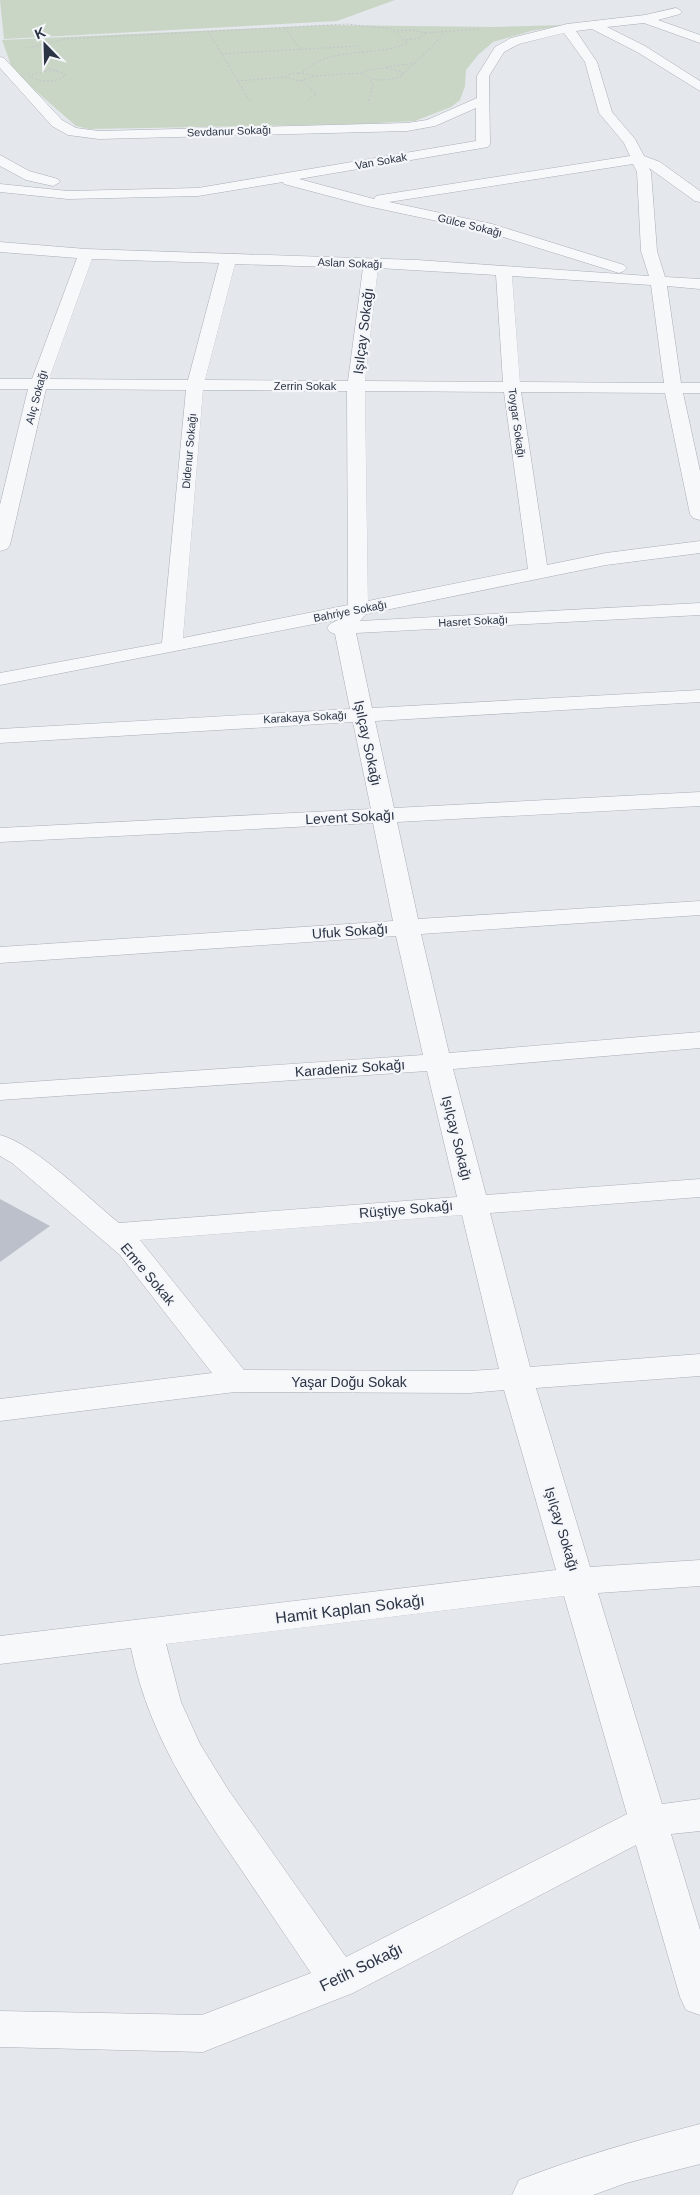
<svg xmlns="http://www.w3.org/2000/svg" width="700" height="2195" viewBox="0 0 700 2195" font-family="Helvetica,sans-serif">
  <style>
    .green { fill: #c9d6c5 }
    .building { fill: #bbc0ca }
    .lines { fill: none; stroke-linecap: round; stroke-linejoin: round }
    .minor-casing { stroke: #a9aeb7; stroke-width: 1 }
    .path { stroke: #c2c5cb; stroke-width: 1; stroke-dasharray: 2 2; stroke-linecap: butt }
    .minor { fill: #f7f8fa; fill-rule: evenodd }
    .labels { text-anchor: middle; dominant-baseline: central; stroke-width: 4.5; stroke-linejoin: round; paint-order: stroke }
    .far-street-label { font-size: 11px; fill: #2b3445; stroke: #f4f6f9 }
    .street-label { font-size: 14px; fill: #2b3445; stroke: #f4f6f9 }
    .near-street-label { font-size: 16px; fill: #2b3445; stroke: #f4f6f9 }
  </style>
  <rect width="100%" height="100%" fill="#e4e7ec"/>
  <g class="green">
    <polygon points="0,0 395,0 337,21 4,39"/>
    <polygon points="329,25 494,27 565,25 531,31 493,42 478,55 466,70 465,86 460,100 451,107 415,121 358,124 89,129 76,126 22,79 11,65 2,40"/>
  </g>
  <polygon class="building" points="0,1199 50,1226 0,1262"/>
  <g class="lines">
    <defs>
      <g id="minor">
        <path d="M 676,8 L 680,10 L 682,12 L 680,14 L 658,20 L 700,35 L 700,43 L 644,23 L 607,27 L 645,46 L 700,81 L 700,91 L 637,52 L 592,29 L 576,31 L 597,62 L 612,112 L 635,139 L 644,156 L 660,162 L 700,191 L 700,202 L 695,201 L 649,168 L 651,172 L 657,251 L 665,277 L 700,279 L 700,289 L 667,286 L 681,383 L 700,383 L 700,393 L 683,393 L 700,471 L 700,520 L 693,518 L 690,514 L 665,393 L 521,392 L 547,565 L 606,553 L 700,541 L 700,553 L 606,565 L 366,614 L 360,621 L 700,603 L 700,615 L 356,633 L 372,708 L 700,690 L 700,702 L 375,721 L 394,808 L 700,792 L 700,806 L 397,822 L 418,919 L 700,901 L 700,915 L 421,934 L 449,1053 L 700,1032 L 700,1048 L 453,1069 L 486,1195 L 700,1179 L 700,1197 L 490,1213 L 530,1367 L 700,1354 L 700,1376 L 536,1388 L 590,1567 L 700,1560 L 700,1586 L 598,1593 L 662,1804 L 700,1799 L 700,1831 L 671,1834 L 700,1930 L 700,2015 L 686,2010 L 680,1997 L 636,1845 L 353,1993 L 203,2052 L 0,2047 L 0,2011 L 202,2015 L 311,1973 C 285,1935 260,1897 234,1859 C 188,1792 147,1729 131,1648 L 0,1664 L 0,1636 L 556,1570 L 504,1390 L 470,1393 L 235,1392 L 0,1421 L 0,1399 L 212,1373 L 120,1255 L 12,1163 L 0,1156 L 0,1135 C 35,1144 89,1199 119,1223 L 457,1197 L 427,1071 L 0,1100 L 0,1084 L 423,1055 L 396,936 L 0,963 L 0,947 L 393,921 L 373,823 L 0,842 L 0,828 L 371,809 L 353,722 L 0,743 L 0,729 L 350,709 L 335,634 L 330,632 L 327,628 L 330,624 L 340,619 L 0,685 L 0,673 L 162,643 L 186,390 L 46,389 L 10,545 L 7,549 L 0,551 L 0,505 L 28,389 L 0,389 L 0,379 L 32,379 L 77,258 L 0,252 L 0,242 L 86,249 L 417,260 L 649,276 L 641,251 L 637,172 L 633,164 L 389,202 L 492,224 L 624,265 L 627,268 L 624,271 L 619,273 L 484,231 L 367,206 L 284,184 L 283,182 L 198,196 L 68,199 L 0,192 L 0,184 L 68,191 L 198,188 L 476,141 L 476,108 L 435,126 L 407,131 L 99,139 L 68,135 L 52,126 L 0,68 L 0,57 L 4,58 L 62,120 L 76,128 L 99,131 L 407,123 L 427,120 L 477,98 L 477,76 L 495,47 L 511,38 L 567,24 L 645,15 ZM 564,33 L 585,62 L 599,113 L 624,143 L 630,156 L 381,195 L 376,196 L 374,199 L 299,179 L 488,147 L 490,144 L 489,76 L 504,52 L 519,44 ZM 92,259 L 219,263 L 188,380 L 49,379 ZM 235,264 L 363,268 L 348,381 L 205,380 ZM 378,268 L 496,275 L 503,382 L 365,381 ZM 512,276 L 651,285 L 664,383 L 520,382 ZM 203,390 L 347,391 L 348,605 L 183,638 ZM 365,391 L 504,392 L 528,569 L 368,601 ZM 462,1215 L 499,1369 L 470,1371 L 244,1370 L 140,1240 ZM 564,1596 L 627,1814 L 346,1957 L 227,1788 L 200,1744 L 181,1702 L 166,1644 Z"/>
        <polygon points="0,155 29,171 58,179 60,182 53,186 26,180 0,166"/>
        <path d="M 700,2124 L 700,2164 L 626,2183 L 593,2195 L 512,2195 L 519,2180 C 578,2157 638,2140 700,2124 Z"/>
      </g>
    </defs>
    <use href="#minor" class="minor-casing"/>
    <g class="path">
      <polyline points="285,28 300,49"/>
      <polyline points="208,31 251,103"/>
      <polyline points="397,31 414,30 425,33 421,38 405,40"/>
      <polyline points="425,33 480,29"/>
      <path d="M 28,48 L 65,39 L 347,24 L 392,29 L 408,43 C 376,58 328,45 302,73"/>
      <polyline points="221,54 357,46 364,53"/>
      <polyline points="386,67 415,63"/>
      <polyline points="48,68 57,71"/>
      <path d="M 387,68 L 402,72 L 403,75 C 390,81 373,83 361,73 L 367,70 Z"/>
      <path d="M 45,71 L 57,71 L 66,75 C 56,83 40,83 29,76 Z"/>
      <polygon points="298,73 310,74 313,77 299,81 286,77 290,74"/>
      <path d="M 403,75 C 416,60 433,48 444,32"/>
      <polyline points="312,76 361,73"/>
      <polyline points="302,80 316,94 307,101"/>
      <polyline points="237,81 286,77"/>
      <polyline points="369,101 373,85 370,79"/>
    </g>
    <use href="#minor" class="minor"/>
  </g>
  <g class="labels">
    <g class="far-street-label">
      <text transform="translate(229 131) rotate(-2)">Sevdanur Sokağı</text>
      <text transform="translate(381 161) rotate(-10)">Van Sokak</text>
      <text transform="translate(470 225) rotate(14)">Gülce Sokağı</text>
      <text transform="translate(350 263) rotate(2)">Aslan Sokağı</text>
      <text x="305" y="386">Zerrin Sokak</text>
      <text transform="translate(36 397) rotate(-75)">Alıç Sokağı</text>
      <text transform="translate(517 423) rotate(82)">Toygar Sokağı</text>
      <text transform="translate(189 451) rotate(-85)">Didenur Sokağı</text>
      <text transform="translate(350 611) rotate(-11)">Bahriye Sokağı</text>
      <text transform="translate(473 621) rotate(-3)">Hasret Sokağı</text>
      <text transform="translate(305 717) rotate(-3)">Karakaya Sokağı</text>
    </g>
    <g class="street-label">
      <text transform="translate(363 331) rotate(-83)">Işılçay Sokağı</text>
      <text transform="translate(368 743) rotate(78)">Işılçay Sokağı</text>
      <text transform="translate(350 817) rotate(-3)">Levent Sokağı</text>
      <text transform="translate(350 931) rotate(-4)">Ufuk Sokağı</text>
      <text transform="translate(350 1068) rotate(-4)">Karadeniz Sokağı</text>
      <text transform="translate(457 1138) rotate(76)">Işılçay Sokağı</text>
      <text transform="translate(406 1209) rotate(-5)">Rüştiye Sokağı</text>
      <text transform="translate(148 1274) rotate(50)">Emre Sokak</text>
      <text x="349" y="1382">Yaşar Doğu Sokak</text>
      <text transform="translate(562 1529) rotate(73)">Işılçay Sokağı</text>
    </g>
    <g class="near-street-label">
      <text transform="translate(350 1609) rotate(-7)">Hamit Kaplan Sokağı</text>
      <text transform="translate(361 1967) rotate(-26)">Fetih Sokağı</text>
    </g>
  </g>
  <g transform="translate(45 45) rotate(337)" stroke="#f4f6f9" stroke-width="4" paint-order="stroke">
  <path d="M0-4L9 19L0 12L-9 19Z" fill="#2b3445"/>
  <text y="-8" font-size="14" font-weight="bold" text-anchor="middle" fill="#2b3445">K</text>
  </g>
</svg>
